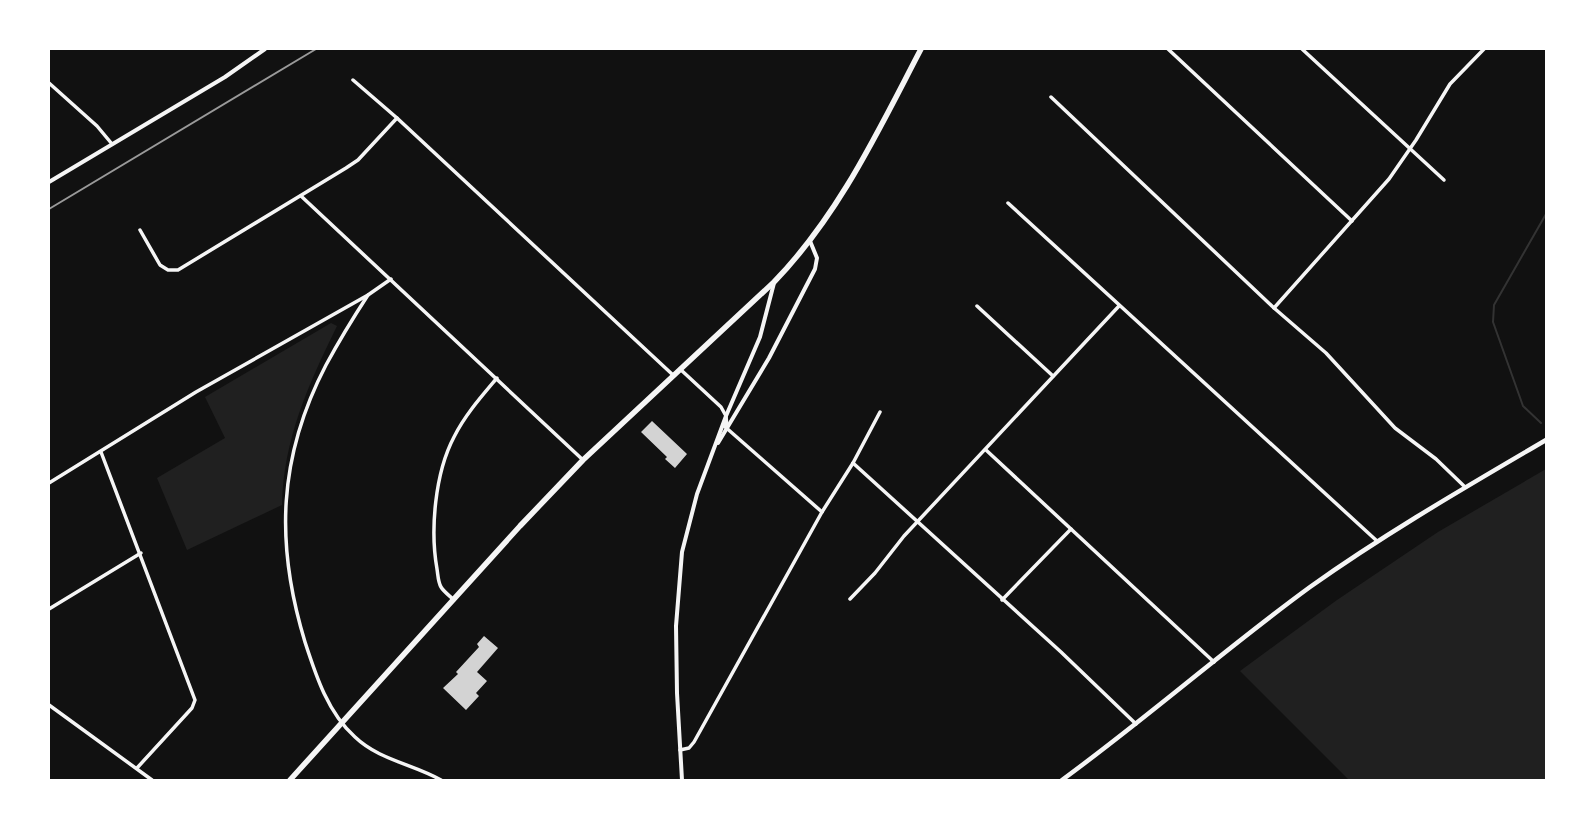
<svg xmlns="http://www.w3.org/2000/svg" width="1595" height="829" viewBox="0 0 1595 829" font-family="'IBM Plex Sans',sans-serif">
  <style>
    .green { fill: #202020 }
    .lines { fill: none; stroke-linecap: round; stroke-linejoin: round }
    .stream { stroke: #333; stroke-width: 2 }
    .building { fill: #d3d3d3 }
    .minor { stroke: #f5f5f5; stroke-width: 3.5 }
    .tertiary { stroke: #f5f5f5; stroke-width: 4 }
    .secondary { stroke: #f5f5f5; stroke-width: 4.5 }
    .primary { stroke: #f5f5f5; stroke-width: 5.5 }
    .rail { stroke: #9a9a9a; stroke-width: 2 }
  </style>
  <rect width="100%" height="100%" fill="#111"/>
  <g class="green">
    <path d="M 331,323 L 337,326 C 309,383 283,440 282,505 L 187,550 L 157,478 L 225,438 L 205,397 Z"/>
    <polygon points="1546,469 1546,780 1349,780 1240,671 1337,600 1438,532"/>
  </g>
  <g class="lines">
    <polyline class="stream" points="1541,423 1523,406 1493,322 1494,305 1546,214"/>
  </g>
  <g class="building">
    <polygon points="652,421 687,454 675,468 665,459 667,457 641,432"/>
    <polygon points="484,636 498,648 477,672 487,681 476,693 479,696 466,710 443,688 458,674 456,672 479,647 477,644"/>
  </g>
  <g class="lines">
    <g class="minor">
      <polyline points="1168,49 1352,221"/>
      <polyline points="1302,49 1444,180"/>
      <polyline points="353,80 397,118 673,375"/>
      <polyline points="49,83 97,126 112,144"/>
      <polyline points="1051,97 1274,308 1326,353 1395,428 1436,459 1465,487"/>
      <polyline points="301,196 583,460"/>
      <polyline points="1008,203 1377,541"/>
      <polyline points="140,230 160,265 168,270 178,270 346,168 358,160 397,118"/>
      <path d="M 368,295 C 353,318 339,341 326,365 C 278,457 275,544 305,642 C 316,676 328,713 355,737 C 379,760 413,764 441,780"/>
      <polyline points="977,306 1053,376"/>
      <polyline points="1274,308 1389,179 1416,140 1450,84 1484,49"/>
      <polyline points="680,369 721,407 726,416 727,428"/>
      <polyline points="723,425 822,512"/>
      <polyline points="986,450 1214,662"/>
      <polyline points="101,452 195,700 192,708 137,768"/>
      <polyline points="853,463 1061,652 1136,724"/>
      <polyline points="49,483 196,392 368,295 391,279"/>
      <polyline points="850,599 875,573 904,536 1119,306"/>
      <path d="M 454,600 C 450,596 444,592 441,587 C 438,582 438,575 437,569 C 430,530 435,473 454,437 C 465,415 481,397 497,378"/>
      <polyline points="1002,600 1071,529"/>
      <polyline points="49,609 141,553"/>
      <polyline points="49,705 152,780"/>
      <polyline points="680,750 689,748 694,742 822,512 853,463 880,412"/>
    </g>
    <g class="tertiary">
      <polyline points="49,182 225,77 265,49"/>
      <polyline points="718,443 769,358 815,269 817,258 810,241"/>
      <polyline points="682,780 677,693 676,626 682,552 697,494 726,416 760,337 774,283"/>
    </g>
    <path class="secondary" d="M 1062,780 C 1147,718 1225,649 1310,587 C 1386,533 1466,487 1546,440"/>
    <path class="primary" d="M 290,780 L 520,526 L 583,460 L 774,282 C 839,215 878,131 921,49"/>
    <polyline class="rail" points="49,209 316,49"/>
  </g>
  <rect width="1595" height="829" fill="none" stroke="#ffffff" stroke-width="100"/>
</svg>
